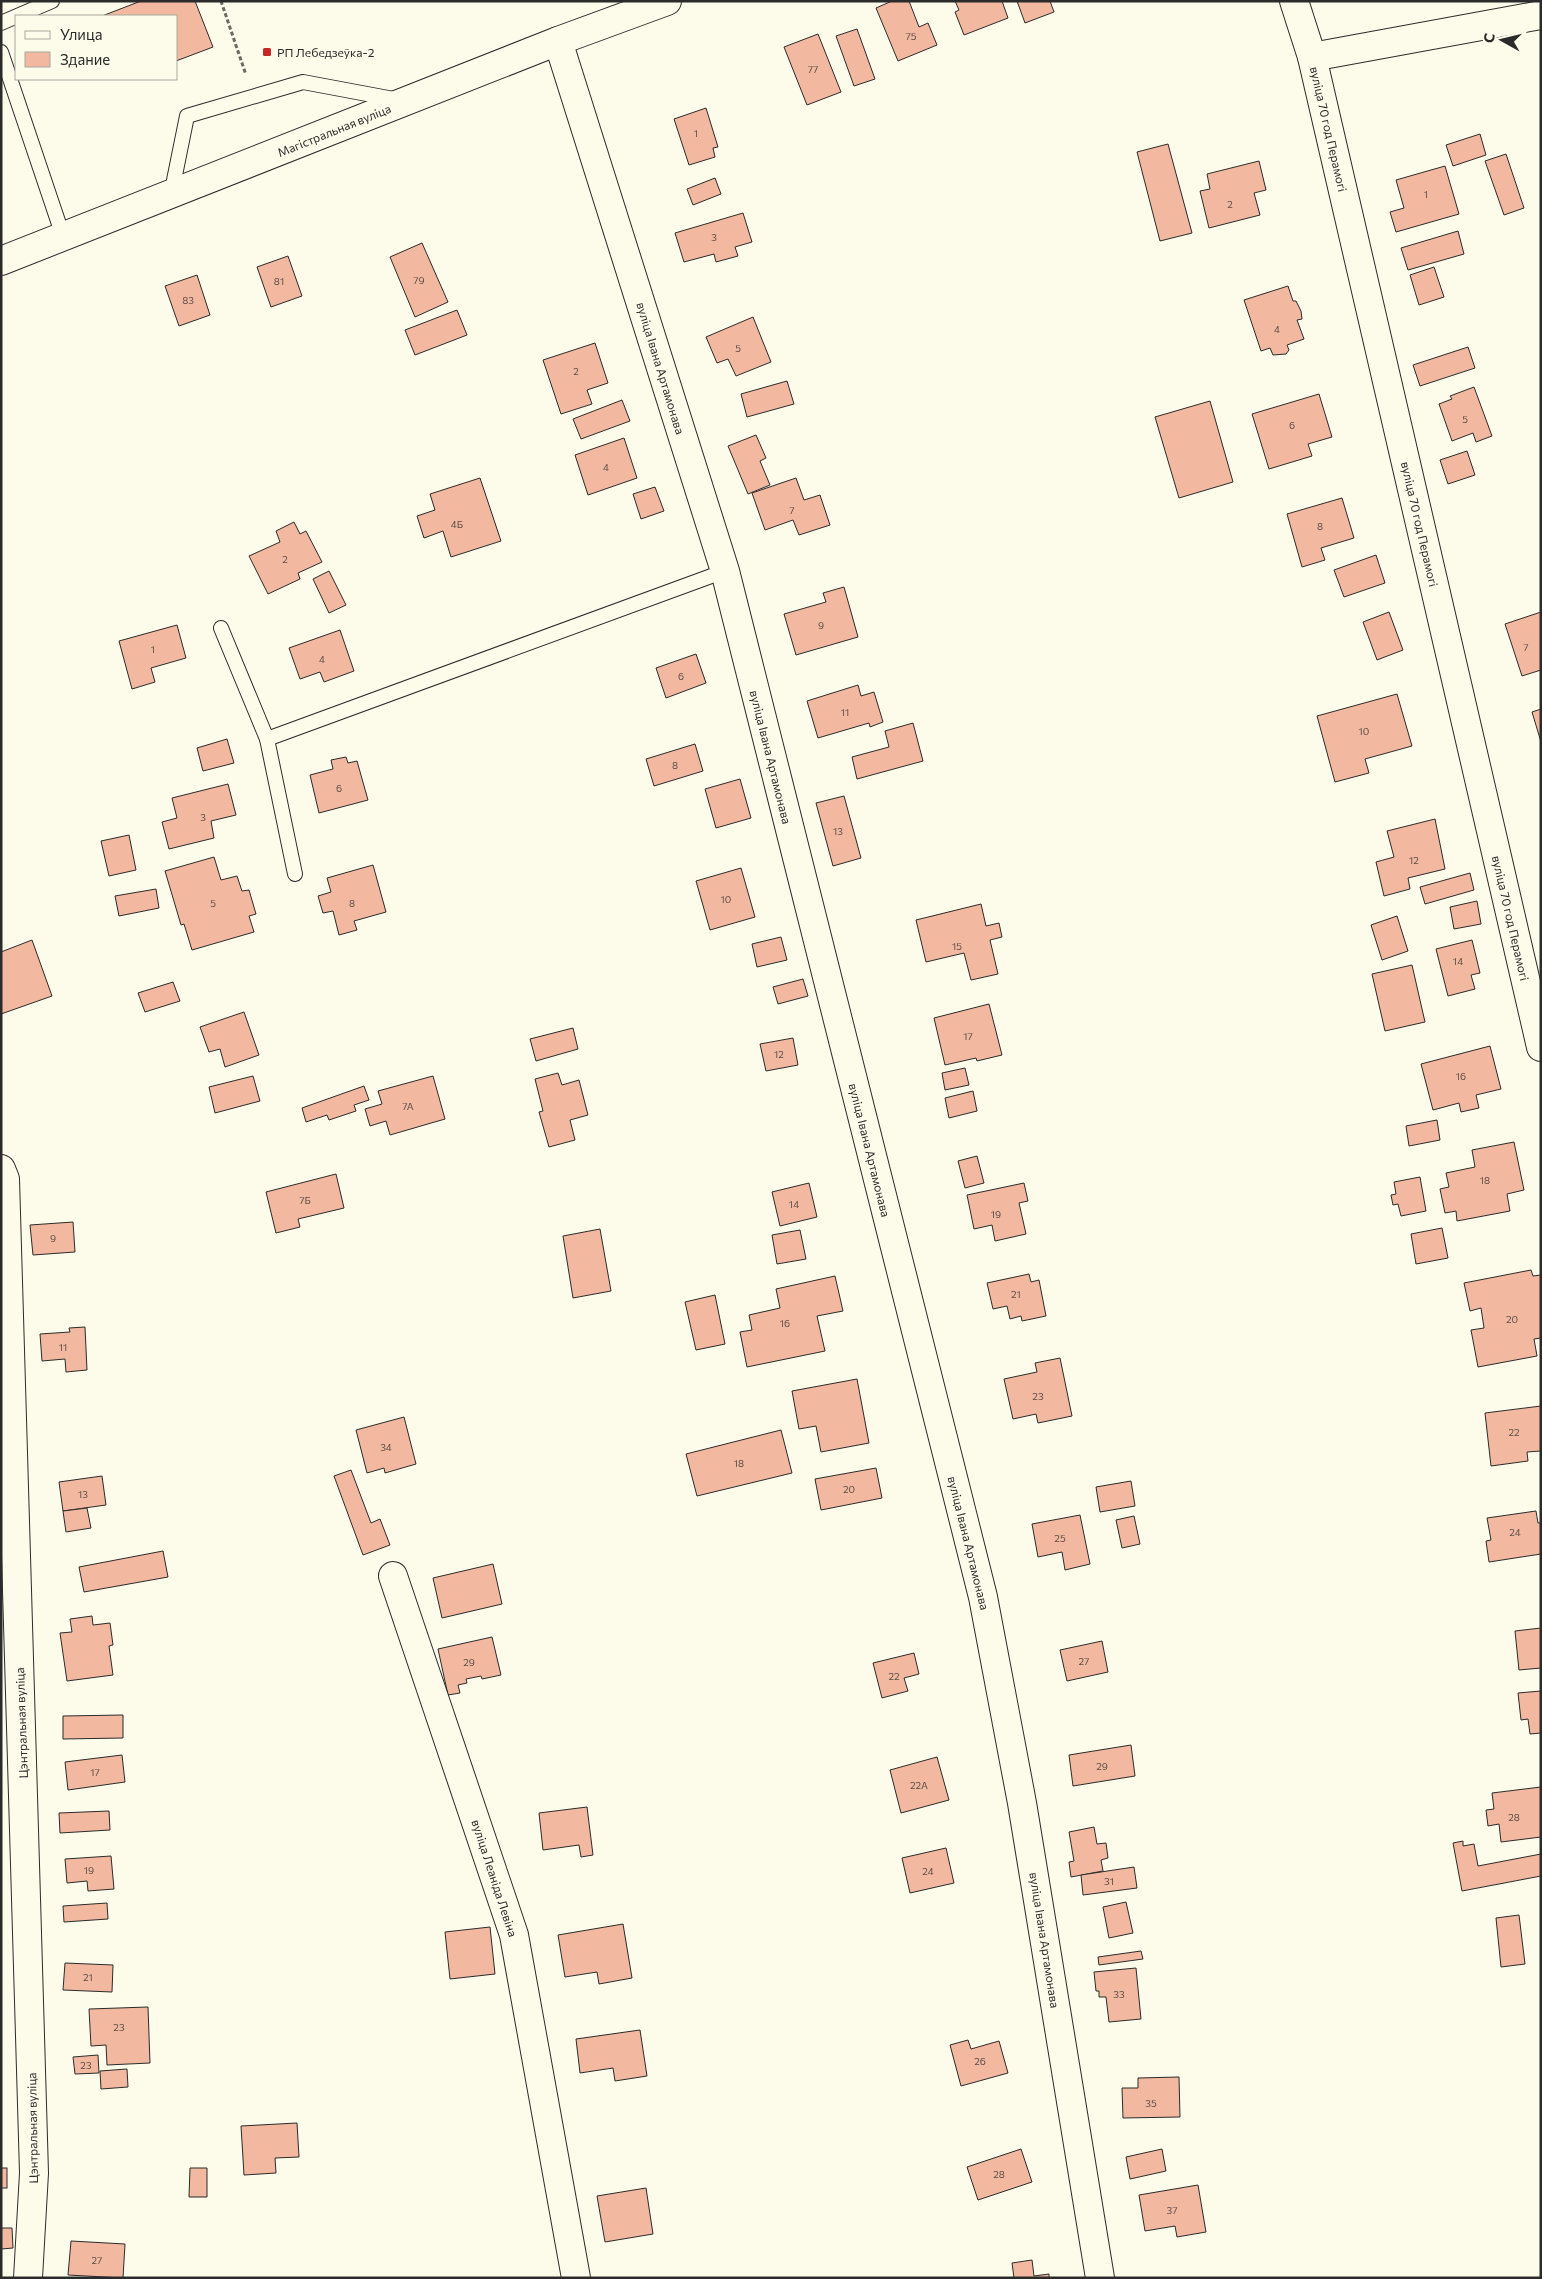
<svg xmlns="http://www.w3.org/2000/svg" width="1542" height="2279" viewBox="0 0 1542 2279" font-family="Commissioner,sans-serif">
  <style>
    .building { fill: #f2b8a0; stroke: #2b2b2b }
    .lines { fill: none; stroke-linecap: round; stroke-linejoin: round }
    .lane-casing { stroke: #2b2b2b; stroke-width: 16 }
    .street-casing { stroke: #2b2b2b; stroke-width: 30 }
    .secondary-casing { stroke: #2b2b2b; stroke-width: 30 }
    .path { stroke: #6a6964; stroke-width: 3; stroke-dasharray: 4 2.5; stroke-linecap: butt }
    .lane { stroke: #fdfbea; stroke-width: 14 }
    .street { stroke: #fdfbea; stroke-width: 28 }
    .secondary { stroke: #fdfbea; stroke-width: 28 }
    .poi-dot { fill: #c62828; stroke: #fdfbea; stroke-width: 2 }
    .labels { text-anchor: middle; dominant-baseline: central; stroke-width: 4; stroke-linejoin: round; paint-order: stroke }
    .number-label { font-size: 10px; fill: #5d4e48 }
    .poi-label { font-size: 12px; fill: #2b2b2b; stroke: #fdfbea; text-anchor: start }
    .street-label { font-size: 12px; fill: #2b2b2b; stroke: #fdfbea }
  </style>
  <rect width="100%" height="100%" fill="#fdfbea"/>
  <g class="building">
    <polygon points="141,1 195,1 213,47 176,61 176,16 102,16"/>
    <polygon points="892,1 909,1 919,27 928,23 937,45 898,61 876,8"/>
    <polygon points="955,1 1002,1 1008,18 964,35 955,12 959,10"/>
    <polygon points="1017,1 1050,1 1054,12 1025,23"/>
    <polygon points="857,29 875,79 854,86 836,36"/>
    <polygon points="818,34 841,92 807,105 784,47"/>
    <polygon points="706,108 718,147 713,148 715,157 689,165 674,119"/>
    <polygon points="1480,134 1486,155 1453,166 1446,145"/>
    <polygon points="1168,144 1192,233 1160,241 1137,152"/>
    <polygon points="1506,154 1524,208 1504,215 1485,161"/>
    <polygon points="1259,161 1266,190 1254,193 1260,215 1209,228 1200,191 1210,189 1207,174"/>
    <polygon points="1445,166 1459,214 1396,232 1390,212 1404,208 1396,180"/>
    <polygon points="715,178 721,194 693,205 687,189"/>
    <polygon points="743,213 752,242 735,247 738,256 716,262 714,254 684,262 675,233"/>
    <polygon points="1458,231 1464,254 1408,270 1401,248"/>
    <polygon points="422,243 448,302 415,317 390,257"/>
    <polygon points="288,256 302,296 271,307 257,267"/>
    <polygon points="1434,267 1444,297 1419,305 1410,275"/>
    <polygon points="197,275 210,315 179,326 165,286"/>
    <polygon points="1288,286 1293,301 1296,301 1301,311 1302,319 1297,320 1304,339 1287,345 1289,350 1286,354 1273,355 1270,348 1261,351 1244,300"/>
    <polygon points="457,310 467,335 415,355 405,330"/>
    <polygon points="753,317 771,362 736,376 728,359 717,363 706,337"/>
    <polygon points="595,343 608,383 587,390 592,404 561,414 543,360"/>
    <polygon points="1468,347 1475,368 1420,386 1413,365"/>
    <polygon points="787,381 794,404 747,417 741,394"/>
    <polygon points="1474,387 1492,436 1476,442 1473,433 1452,441 1439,404 1452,399 1450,396"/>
    <polygon points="1319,394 1332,437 1308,444 1312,456 1269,469 1252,414"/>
    <polygon points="622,400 630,421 581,439 573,419"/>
    <polygon points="1210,401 1233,482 1179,498 1155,417"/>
    <polygon points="756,435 766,458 760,461 770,485 748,494 728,446"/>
    <polygon points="624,438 637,478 588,495 575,455"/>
    <polygon points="1467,451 1475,475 1448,484 1440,460"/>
    <polygon points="480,478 501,541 451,557 443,531 424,538 417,516 435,510 430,494"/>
    <polygon points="796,478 804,500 820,495 830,525 799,535 793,520 765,530 752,493"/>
    <polygon points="655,487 664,511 641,519 633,494"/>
    <polygon points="1342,498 1354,538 1321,548 1325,560 1302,567 1287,514"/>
    <polygon points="294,522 300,534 306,531 322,562 298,573 300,579 268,594 249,556 280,542 276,531"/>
    <polygon points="1376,555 1385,583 1344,597 1334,570"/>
    <polygon points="329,571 346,605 329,613 313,579"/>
    <polygon points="844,587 858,637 796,655 784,614 826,602 823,593"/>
    <polygon points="1389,612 1403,650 1377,660 1363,622"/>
    <polygon points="1541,612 1541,670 1522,676 1505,624"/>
    <polygon points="177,625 186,658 151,668 155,682 132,689 119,641"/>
    <polygon points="340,630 354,671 324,682 320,672 300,679 289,648"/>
    <polygon points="696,654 706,683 666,698 656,668"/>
    <polygon points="858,685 861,696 874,692 883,722 870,727 869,723 818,738 807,701"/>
    <polygon points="1397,694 1412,746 1365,759 1369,773 1335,782 1317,716"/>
    <polygon points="1541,709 1541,742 1532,712"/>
    <polygon points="913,723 923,761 857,779 852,757 889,747 885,731"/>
    <polygon points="227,739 234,763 203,771 197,748"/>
    <polygon points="695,744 703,771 654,786 646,759"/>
    <polygon points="346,757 348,763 357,761 368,800 319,813 310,775 333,769 331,760"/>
    <polygon points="740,779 751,818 716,828 705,789"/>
    <polygon points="228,784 236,815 211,821 214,838 169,849 162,822 177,818 172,798"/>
    <polygon points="844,796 861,858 833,866 816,803"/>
    <polygon points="1435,819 1445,869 1408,878 1410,889 1384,896 1376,862 1394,857 1387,831"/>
    <polygon points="129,835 136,870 109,876 101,841"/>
    <polygon points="214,857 221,880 237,876 242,891 249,890 256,914 249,916 254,932 192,950 184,924 181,925 165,871"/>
    <polygon points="373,865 386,912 354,921 357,930 339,935 333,911 323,913 318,896 331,892 327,878"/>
    <polygon points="741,868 755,917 710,930 696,881"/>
    <polygon points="1470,873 1474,890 1425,904 1420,887"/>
    <polygon points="156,889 159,908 119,916 115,896"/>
    <polygon points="1477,901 1481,924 1454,929 1450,907"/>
    <polygon points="981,904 986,926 999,923 1002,937 990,940 998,974 971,980 964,953 926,962 916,920"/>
    <polygon points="1397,916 1408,951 1382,960 1371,925"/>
    <polygon points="781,937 787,960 757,967 752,944"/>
    <polygon points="32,940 52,996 1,1014 1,952"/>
    <polygon points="1472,940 1480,973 1471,975 1475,989 1448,996 1436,949"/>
    <polygon points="1412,965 1425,1022 1385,1031 1372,974"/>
    <polygon points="803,979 808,996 778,1004 773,987"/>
    <polygon points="173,982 180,1001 145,1012 138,993"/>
    <polygon points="989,1004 1002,1055 977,1061 976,1058 945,1065 934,1018"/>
    <polygon points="244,1012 259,1055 225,1067 220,1049 209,1052 200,1027"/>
    <polygon points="573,1028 578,1049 536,1061 530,1039"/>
    <polygon points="793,1038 798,1065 766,1071 760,1044"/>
    <polygon points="1490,1046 1501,1089 1476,1095 1479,1108 1461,1112 1459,1103 1433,1110 1421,1064"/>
    <polygon points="965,1068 969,1085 945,1090 942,1073"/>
    <polygon points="558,1073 562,1085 579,1080 588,1115 570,1120 575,1140 549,1147 539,1112 543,1111 535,1079"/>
    <polygon points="253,1076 260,1101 215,1113 209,1087"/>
    <polygon points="433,1076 445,1119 390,1135 386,1121 370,1126 365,1109 382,1104 378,1091"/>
    <polygon points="364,1086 369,1100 354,1105 356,1111 329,1120 327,1115 306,1122 302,1108"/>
    <polygon points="973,1091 977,1111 949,1118 945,1098"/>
    <polygon points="1437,1120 1440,1140 1409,1146 1406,1126"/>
    <polygon points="1514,1142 1524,1190 1507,1194 1510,1211 1457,1221 1456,1211 1445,1213 1440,1189 1449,1187 1446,1173 1475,1167 1472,1150"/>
    <polygon points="977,1156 984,1183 965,1188 958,1161"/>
    <polygon points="336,1174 344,1208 298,1219 300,1227 276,1233 266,1192"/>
    <polygon points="1420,1177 1426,1211 1401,1216 1398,1204 1393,1205 1391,1195 1396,1194 1394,1182"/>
    <polygon points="809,1183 817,1217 780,1226 772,1192"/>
    <polygon points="1024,1183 1028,1201 1019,1203 1026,1234 995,1241 992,1225 974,1229 967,1195"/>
    <polygon points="73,1222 75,1252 33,1255 30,1225"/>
    <polygon points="1442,1228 1448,1258 1416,1264 1411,1234"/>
    <polygon points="600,1229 611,1291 573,1298 563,1236"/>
    <polygon points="800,1230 806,1259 777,1264 772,1235"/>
    <polygon points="1531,1270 1533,1276 1541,1275 1541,1338 1534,1339 1537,1356 1478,1367 1471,1330 1484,1328 1481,1308 1470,1311 1464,1283"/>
    <polygon points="1029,1274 1031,1282 1039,1280 1046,1316 1022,1321 1021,1316 1010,1319 1007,1306 993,1309 987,1283"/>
    <polygon points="835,1276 843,1311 817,1316 825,1351 747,1367 740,1332 752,1330 749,1315 780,1308 776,1289"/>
    <polygon points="715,1295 725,1344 696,1350 685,1302"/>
    <polygon points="85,1327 87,1370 66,1372 65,1359 42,1361 40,1334 70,1332 69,1328"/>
    <polygon points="1060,1358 1072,1416 1038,1423 1036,1414 1013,1419 1004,1379 1037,1372 1035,1363"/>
    <polygon points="857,1379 869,1443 821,1452 816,1426 799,1429 792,1391"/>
    <polygon points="1541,1406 1541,1451 1527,1452 1528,1461 1491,1466 1485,1413"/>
    <polygon points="404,1417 416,1464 385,1473 384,1468 367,1473 356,1430"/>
    <polygon points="781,1430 792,1473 697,1496 686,1454"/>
    <polygon points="876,1468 882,1498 821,1510 815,1479"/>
    <polygon points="351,1470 371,1523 380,1519 390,1545 363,1555 334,1476"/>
    <polygon points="102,1476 106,1505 63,1511 59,1482"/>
    <polygon points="1131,1481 1135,1506 1100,1512 1096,1487"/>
    <polygon points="87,1508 91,1528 66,1532 63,1511"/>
    <polygon points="1536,1511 1538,1523 1541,1523 1541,1554 1489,1562 1486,1541 1491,1540 1487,1518"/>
    <polygon points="1080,1515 1090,1564 1065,1570 1062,1552 1038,1557 1032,1524"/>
    <polygon points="1134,1516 1140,1544 1122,1548 1116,1520"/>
    <polygon points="163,1551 168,1577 84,1592 79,1567"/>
    <polygon points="493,1564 502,1604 442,1618 433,1578"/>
    <polygon points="92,1616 93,1625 110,1623 113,1645 109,1646 113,1675 67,1681 60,1633 72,1632 70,1619"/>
    <polygon points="1541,1628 1541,1668 1519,1670 1515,1631"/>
    <polygon points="492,1637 501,1675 482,1679 481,1676 466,1679 467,1683 458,1685 460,1693 448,1695 438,1649"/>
    <polygon points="1102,1641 1108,1672 1067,1681 1060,1650"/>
    <polygon points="914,1653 919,1674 904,1678 908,1691 882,1698 873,1663"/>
    <polygon points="1541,1691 1541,1733 1530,1734 1528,1719 1521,1720 1518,1693"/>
    <polygon points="123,1715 123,1738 63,1739 63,1716"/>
    <polygon points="1131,1745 1135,1776 1073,1786 1069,1755"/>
    <polygon points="122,1755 125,1782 68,1790 65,1762"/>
    <polygon points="937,1757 949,1800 901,1813 890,1770"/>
    <polygon points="1541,1787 1541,1837 1501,1842 1499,1824 1488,1826 1486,1810 1494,1809 1492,1793"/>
    <polygon points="587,1807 593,1855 581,1857 579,1845 543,1850 539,1813"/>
    <polygon points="109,1811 110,1830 60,1833 59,1813"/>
    <polygon points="1094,1827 1097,1844 1106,1843 1108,1858 1101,1860 1103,1871 1071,1877 1069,1862 1074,1861 1069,1832"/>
    <polygon points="1463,1841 1463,1846 1474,1844 1478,1866 1541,1854 1541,1876 1462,1891 1453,1843"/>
    <polygon points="946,1848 954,1883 910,1893 902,1858"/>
    <polygon points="111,1856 114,1889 88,1891 87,1881 67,1883 65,1859"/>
    <polygon points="1134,1867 1137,1888 1083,1895 1081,1875"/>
    <polygon points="1126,1902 1133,1933 1109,1938 1103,1907"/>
    <polygon points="107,1903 108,1919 64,1922 63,1906"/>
    <polygon points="1519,1915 1525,1964 1501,1967 1496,1918"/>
    <polygon points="623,1924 632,1978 599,1984 597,1972 565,1977 558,1935"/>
    <polygon points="490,1927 495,1974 450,1979 445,1932"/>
    <polygon points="1141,1951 1143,1959 1099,1965 1098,1957"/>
    <polygon points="65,1963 113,1965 112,1992 63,1990"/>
    <polygon points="1136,1968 1141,2019 1109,2022 1106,1997 1099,1997 1099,1991 1096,1991 1094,1972"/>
    <polygon points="148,2007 150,2063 107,2065 106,2045 91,2046 89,2009"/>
    <polygon points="640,2030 647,2076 615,2081 613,2068 580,2073 576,2039"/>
    <polygon points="968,2040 971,2049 999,2041 1008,2073 961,2086 950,2045"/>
    <polygon points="98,2055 99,2073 75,2074 73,2057"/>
    <polygon points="127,2069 128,2087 101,2089 100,2071"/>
    <polygon points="1179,2077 1180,2117 1123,2118 1122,2088 1138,2088 1138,2078"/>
    <polygon points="297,2123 299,2157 275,2158 276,2173 244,2175 241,2126"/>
    <polygon points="1021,2149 1032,2182 978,2200 967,2167"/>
    <polygon points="1162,2149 1166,2171 1130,2179 1126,2157"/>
    <rect x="1" y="2168" width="6" height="20"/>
    <polygon points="190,2168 207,2168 207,2197 189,2197"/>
    <polygon points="1198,2185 1206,2232 1177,2237 1175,2226 1145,2231 1139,2195"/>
    <polygon points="646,2188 653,2234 605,2242 597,2196"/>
    <polygon points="1,2228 12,2228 13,2248 1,2249"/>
    <polygon points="71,2241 125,2244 123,2278 68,2275"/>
    <polygon points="1032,2260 1034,2276 1049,2274 1049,2278 1014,2278 1012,2263"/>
  </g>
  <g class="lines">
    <defs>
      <g id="lane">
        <polyline points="1,23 52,1"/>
        <polyline points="1,52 63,236"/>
        <polyline points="171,195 187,116 303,82 399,100"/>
        <polyline points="221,628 267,739"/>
        <polyline points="295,874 267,739 725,571"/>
      </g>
      <g id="street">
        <polyline points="1294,1 1312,57 1541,1047"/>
        <polyline points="558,41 725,571 983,1597 1022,1803 1100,2278"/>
        <polyline points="1312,57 1541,15"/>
        <polyline points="1,1169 5,1179 34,2173 28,2278"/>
        <polyline points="393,1576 514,1935 576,2278"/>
      </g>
      <polyline id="secondary" points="1,261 558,41 667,1"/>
    </defs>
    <use href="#lane" class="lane-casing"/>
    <use href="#street" class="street-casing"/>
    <use href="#secondary" class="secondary-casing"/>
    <polyline class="path" points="221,1 246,75"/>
    <use href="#lane" class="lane"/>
    <use href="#street" class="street"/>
    <use href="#secondary" class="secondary"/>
  </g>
  <rect class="poi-dot" x="262" y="47" width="10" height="10" rx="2.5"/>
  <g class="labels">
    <g class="number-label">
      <text x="911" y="36">75</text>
      <text x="813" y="69">77</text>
      <text x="696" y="133">1</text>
      <text x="1426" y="194">1</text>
      <text x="1230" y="204">2</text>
      <text x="714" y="237">3</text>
      <text x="419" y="280">79</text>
      <text x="279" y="281">81</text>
      <text x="188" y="300">83</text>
      <text x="1277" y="329">4</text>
      <text x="738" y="348">5</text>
      <text x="576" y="371">2</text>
      <text x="1465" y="419">5</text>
      <text x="1292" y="425">6</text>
      <text x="606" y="467">4</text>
      <text x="792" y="510">7</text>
      <text x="457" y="524">4Б</text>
      <text x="1320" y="526">8</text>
      <text x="285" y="559">2</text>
      <text x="821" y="625">9</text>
      <text x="1526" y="647">7</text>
      <text x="153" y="649">1</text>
      <text x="322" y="659">4</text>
      <text x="681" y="676">6</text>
      <text x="845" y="712">11</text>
      <text x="1364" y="731">10</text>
      <text x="675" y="765">8</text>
      <text x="339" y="788">6</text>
      <text x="203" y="817">3</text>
      <text x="838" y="831">13</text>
      <text x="1414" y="860">12</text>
      <text x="726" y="899">10</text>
      <text x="213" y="903">5</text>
      <text x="352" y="903">8</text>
      <text x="957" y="946">15</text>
      <text x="1458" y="961">14</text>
      <text x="968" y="1036">17</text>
      <text x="779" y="1054">12</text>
      <text x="1461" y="1076">16</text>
      <text x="408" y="1106">7А</text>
      <text x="1485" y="1180">18</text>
      <text x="305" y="1200">7Б</text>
      <text x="794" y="1204">14</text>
      <text x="996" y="1214">19</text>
      <text x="53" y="1238">9</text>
      <text x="1016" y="1294">21</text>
      <text x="1512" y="1319">20</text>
      <text x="785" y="1323">16</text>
      <text x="63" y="1347">11</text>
      <text x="1038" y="1396">23</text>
      <text x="1514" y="1432">22</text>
      <text x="386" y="1447">34</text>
      <text x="739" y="1463">18</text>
      <text x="849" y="1489">20</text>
      <text x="83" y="1494">13</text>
      <text x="1515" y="1532">24</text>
      <text x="1060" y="1538">25</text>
      <text x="1084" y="1661">27</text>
      <text x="469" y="1662">29</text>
      <text x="894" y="1676">22</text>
      <text x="1102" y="1766">29</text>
      <text x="95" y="1772">17</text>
      <text x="919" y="1785">22А</text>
      <text x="1514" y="1817">28</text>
      <text x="89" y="1870">19</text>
      <text x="928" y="1871">24</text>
      <text x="1109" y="1881">31</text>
      <text x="88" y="1977">21</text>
      <text x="1119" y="1994">33</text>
      <text x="119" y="2027">23</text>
      <text x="980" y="2061">26</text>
      <text x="86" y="2065">23</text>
      <text x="1151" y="2103">35</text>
      <text x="999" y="2174">28</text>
      <text x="1172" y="2210">37</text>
      <text x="97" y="2260">27</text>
    </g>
    <g class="poi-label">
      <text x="277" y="52">РП Лебедзеўка-2</text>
    </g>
    <g class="street-label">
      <text transform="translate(1329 129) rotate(77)">вуліца 70 год Перамогі</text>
      <text transform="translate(334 130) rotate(-22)">Магістральная вуліца</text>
      <text transform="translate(661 368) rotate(73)">вуліца Івана Артамонава</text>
      <text transform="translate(1420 524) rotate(77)">вуліца 70 год Перамогі</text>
      <text transform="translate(771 757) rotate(76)">вуліца Івана Артамонава</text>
      <text transform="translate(1511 918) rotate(77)">вуліца 70 год Перамогі</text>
      <text transform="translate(870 1150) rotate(76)">вуліца Івана Артамонава</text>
      <text transform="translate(969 1543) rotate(76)">вуліца Івана Артамонава</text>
      <text transform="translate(21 1723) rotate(-92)">Цэнтральная вуліца</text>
      <text transform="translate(495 1878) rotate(72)">вуліца Леаніда Левіна</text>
      <text transform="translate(1045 1940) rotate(81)">вуліца Івана Артамонава</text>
      <text transform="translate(32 2128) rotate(-91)">Цэнтральная вуліца</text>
    </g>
  </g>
  <rect width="1542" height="2279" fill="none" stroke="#2b2b2b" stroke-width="5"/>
  <rect x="15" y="15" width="162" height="65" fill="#fdfbea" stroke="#a9a89e"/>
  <rect x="25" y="31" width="25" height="8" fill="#fdfbea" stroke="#a9a89e"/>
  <text x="60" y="40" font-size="15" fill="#2b2b2b">Улица</text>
  <rect x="25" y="52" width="25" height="15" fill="#f2b8a0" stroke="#a9a89e"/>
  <text x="60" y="65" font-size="15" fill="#2b2b2b">Здание</text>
  <g transform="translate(1502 40) rotate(278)" stroke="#fdfbea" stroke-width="4" paint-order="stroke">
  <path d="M0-4L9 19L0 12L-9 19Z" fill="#2b2b2b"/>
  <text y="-8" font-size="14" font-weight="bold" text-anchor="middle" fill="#2b2b2b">С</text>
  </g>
</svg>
